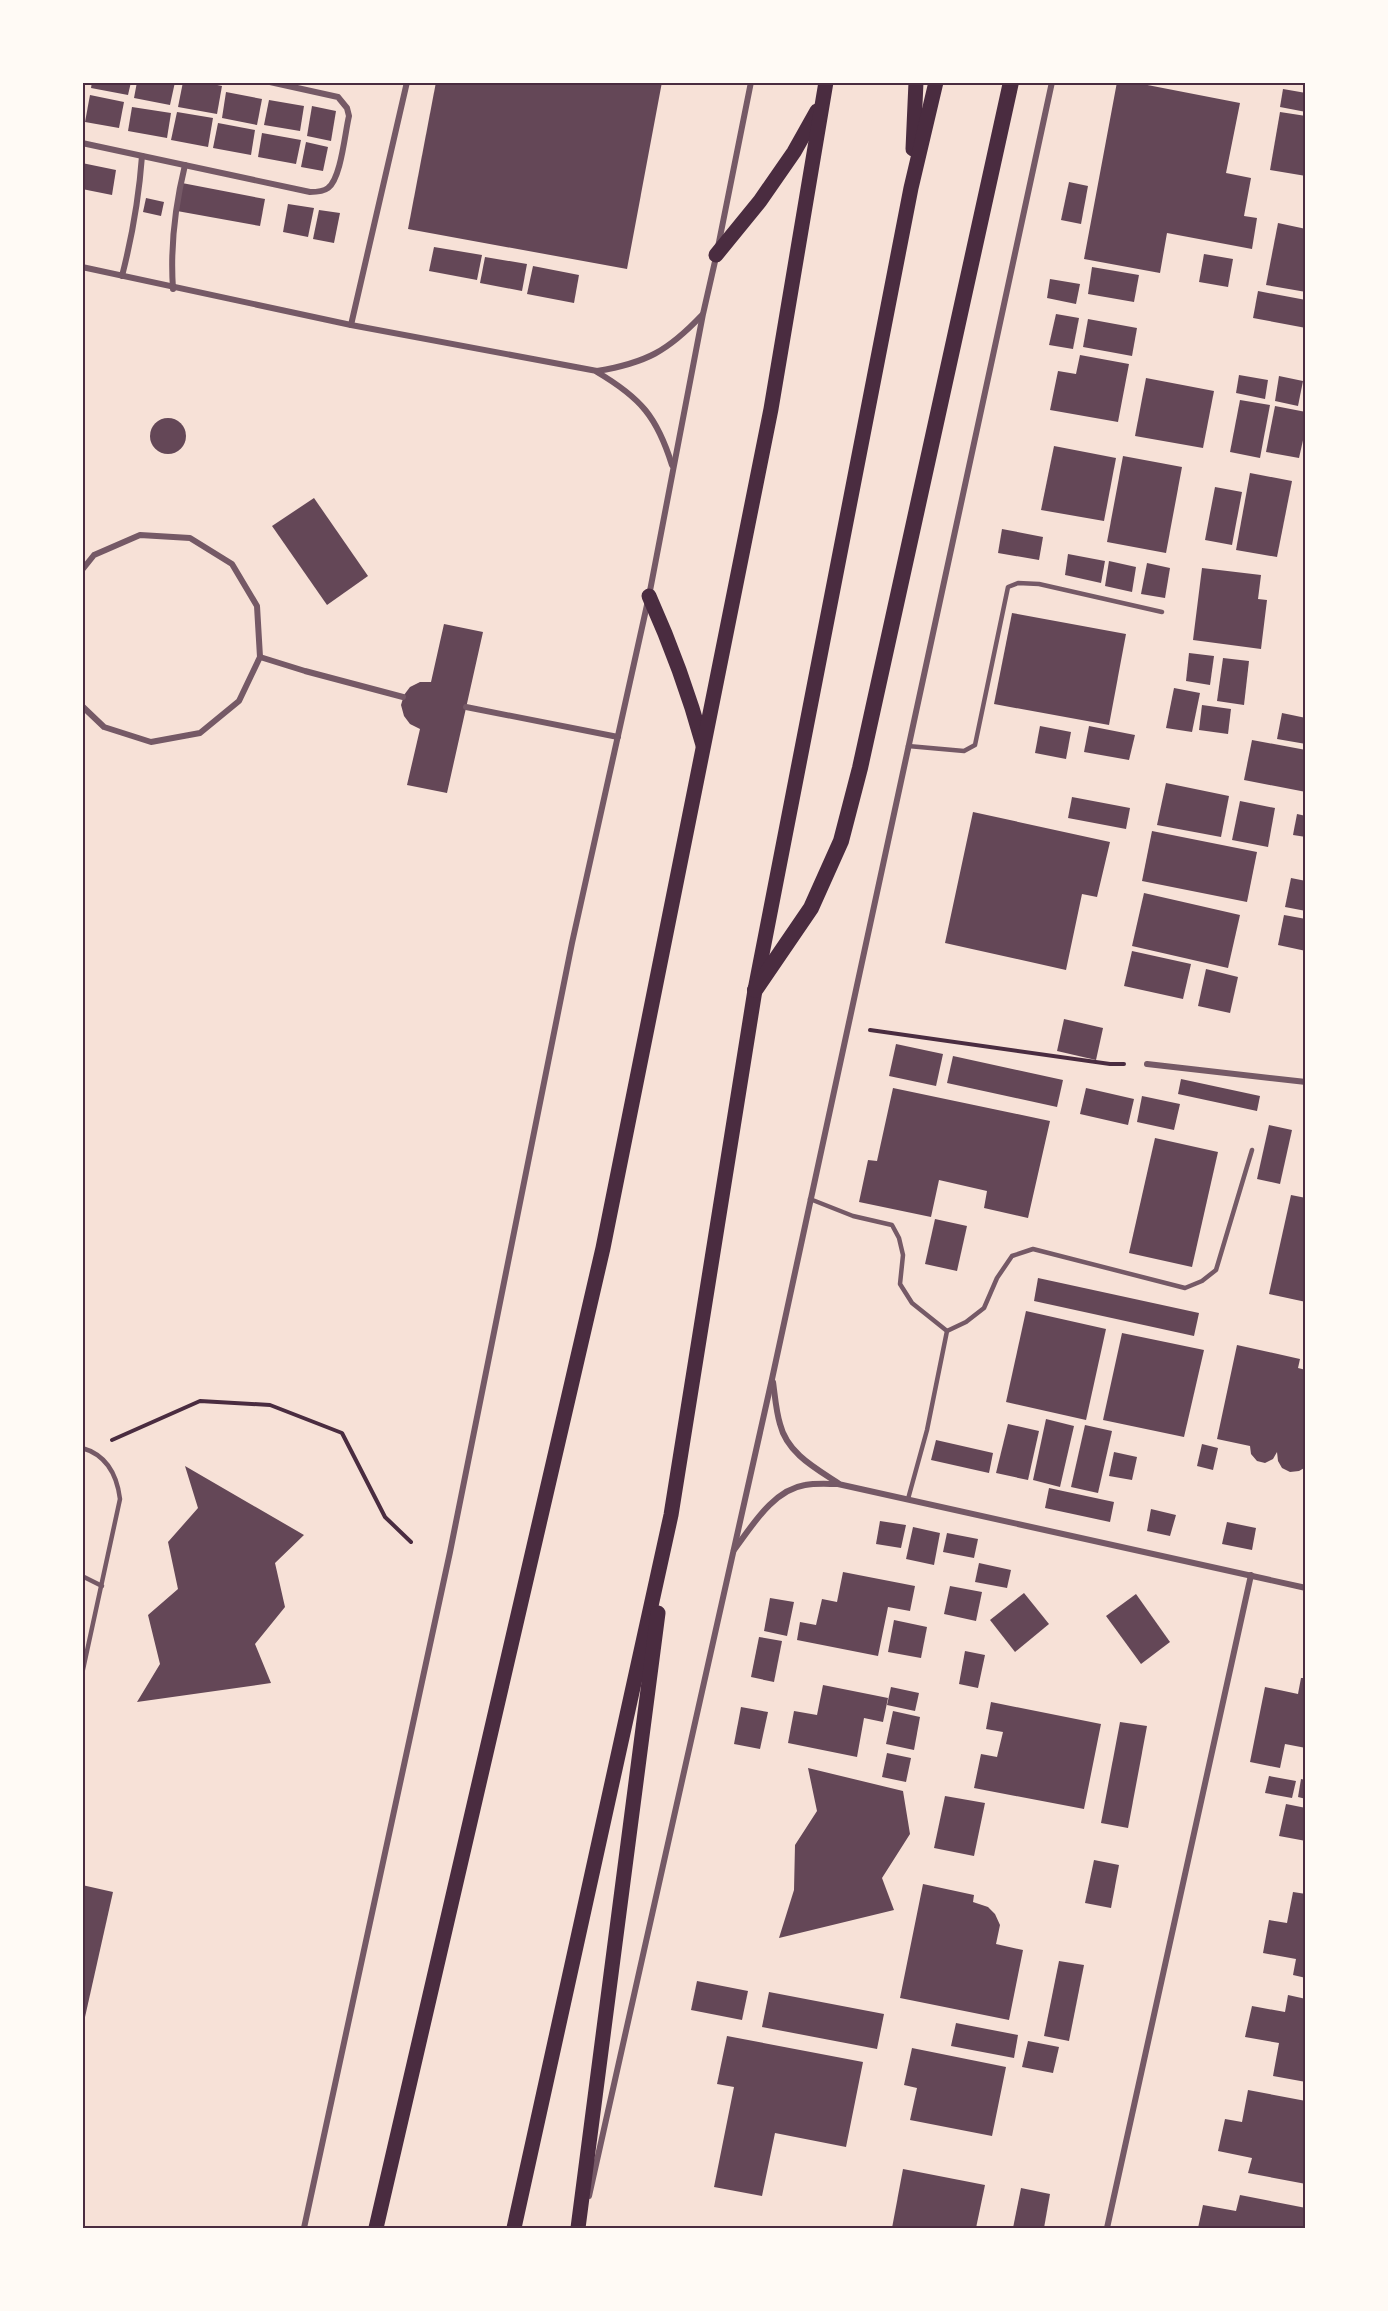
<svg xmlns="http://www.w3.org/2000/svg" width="1388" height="2311" viewBox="0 0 1388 2311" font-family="Arial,sans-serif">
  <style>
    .building { fill: #644757 }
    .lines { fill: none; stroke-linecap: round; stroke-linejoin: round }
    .path { stroke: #4a2c40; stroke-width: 4 }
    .service { stroke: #755966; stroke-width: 4.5 }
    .minor { stroke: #755966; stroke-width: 6 }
    .primary { stroke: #4a2c40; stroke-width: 15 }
    .trunk { stroke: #4a2c40; stroke-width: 16 }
    .neatline { fill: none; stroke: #4a2c40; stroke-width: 2 }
  </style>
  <rect width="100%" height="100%" fill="#f7e1d7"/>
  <g class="building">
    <polygon points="92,82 131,82 128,95 91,88"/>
    <polygon points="137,82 175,82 170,105 134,98"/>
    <polygon points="183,82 203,82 222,86 217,114 178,107"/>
    <polygon points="436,82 662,82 627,269 408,229"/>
    <polygon points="1117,82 1132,82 1240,103 1226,173 1251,178 1244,216 1257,218 1252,249 1167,233 1160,273 1084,259"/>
    <polygon points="1283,89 1306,93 1306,112 1280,107"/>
    <polygon points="226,92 262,99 257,125 222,118"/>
    <polygon points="90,95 124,102 119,128 85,122"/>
    <polygon points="269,100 304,106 300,131 264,125"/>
    <polygon points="312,106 336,111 331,141 307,136"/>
    <polygon points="132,107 171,113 167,138 128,131"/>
    <polygon points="177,112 213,118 208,147 171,140"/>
    <polygon points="1280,112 1306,116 1306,176 1270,170"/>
    <polygon points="218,123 255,130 251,155 213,148"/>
    <polygon points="262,133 301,140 296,164 258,157"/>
    <polygon points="306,142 328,147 323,171 301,167"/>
    <polygon points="82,163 116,170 112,195 82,189"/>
    <polygon points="1069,182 1088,186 1081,224 1061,220"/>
    <polygon points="182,183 265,199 260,226 177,211"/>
    <polygon points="146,198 164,202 161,216 143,212"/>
    <polygon points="288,204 314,208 308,237 283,232"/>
    <polygon points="319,210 340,213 334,243 313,239"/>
    <polygon points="1278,223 1306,229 1306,292 1266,285"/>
    <polygon points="434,247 482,255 477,280 429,271"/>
    <polygon points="1204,254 1233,259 1228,287 1199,282"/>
    <polygon points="485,257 527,264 522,291 480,283"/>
    <polygon points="533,266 579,275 574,303 527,294"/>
    <polygon points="1092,267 1139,275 1134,302 1088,294"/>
    <polygon points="1050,279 1080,284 1076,304 1047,298"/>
    <polygon points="1258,291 1306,300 1306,328 1253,318"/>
    <polygon points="1056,314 1079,318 1073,349 1049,345"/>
    <polygon points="1088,319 1137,328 1132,356 1083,347"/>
    <polygon points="1080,355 1129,364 1118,422 1050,410 1058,371 1076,374"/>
    <polygon points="1239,375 1268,380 1265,399 1236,393"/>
    <polygon points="1279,376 1303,381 1298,406 1275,401"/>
    <polygon points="1146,378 1214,391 1203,448 1135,436"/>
    <polygon points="1240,400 1270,405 1260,458 1230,452"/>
    <polygon points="1275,406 1306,412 1306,427 1299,458 1266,452"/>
    <circle cx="168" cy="436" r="18"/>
    <polygon points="1054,446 1116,458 1104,521 1041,510"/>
    <polygon points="1123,456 1182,467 1166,553 1107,542"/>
    <polygon points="1250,473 1292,481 1277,557 1236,550"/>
    <polygon points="1215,487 1242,492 1232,545 1205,540"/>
    <polygon points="314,498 368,576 327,605 272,526"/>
    <polygon points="1002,529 1043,537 1039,560 998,553"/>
    <polygon points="1068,554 1105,561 1101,583 1065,575"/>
    <polygon points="1109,561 1136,567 1132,592 1105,586"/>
    <polygon points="1147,563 1170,568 1165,598 1141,594"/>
    <polygon points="1202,568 1261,575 1258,599 1267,600 1261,649 1193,640"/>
    <polygon points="1012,613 1126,634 1109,725 994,704"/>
    <polygon points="444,624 483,632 447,793 407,785 420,729 410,724 404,716 401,705 404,695 410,687 420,682 431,682"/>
    <polygon points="1189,653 1214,656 1210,685 1186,681"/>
    <polygon points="1223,658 1249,661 1244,705 1217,701"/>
    <polygon points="1174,688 1200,693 1192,732 1166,728"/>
    <polygon points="1202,705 1231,709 1228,734 1199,730"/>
    <polygon points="1282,713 1306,718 1306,744 1277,739"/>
    <polygon points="1040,726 1071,732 1066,759 1035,753"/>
    <polygon points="1089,726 1135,735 1129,760 1084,752"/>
    <polygon points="1252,740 1306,750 1306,792 1244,780"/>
    <polygon points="1166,783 1229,796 1221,837 1157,825"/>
    <polygon points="1072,797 1130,808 1126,829 1068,818"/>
    <polygon points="1240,801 1275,808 1268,847 1232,840"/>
    <polygon points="973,812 1110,842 1097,897 1082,894 1066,970 945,943"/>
    <polygon points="1297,814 1306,816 1306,837 1293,835"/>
    <polygon points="1152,831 1257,852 1247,902 1142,881"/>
    <polygon points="1291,878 1306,881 1306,911 1285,907"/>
    <polygon points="1144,893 1240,915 1228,968 1132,946"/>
    <polygon points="1284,915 1306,919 1306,951 1278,945"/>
    <polygon points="1132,951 1191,964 1183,999 1124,986"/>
    <polygon points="1206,969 1238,977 1230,1013 1198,1006"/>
    <polygon points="1064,1019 1103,1028 1096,1060 1057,1051"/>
    <polygon points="896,1044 943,1054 936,1086 889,1076"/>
    <polygon points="953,1056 1063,1080 1057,1107 947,1083"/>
    <polygon points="1181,1079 1260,1096 1257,1111 1178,1094"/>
    <polygon points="893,1088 1050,1121 1028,1218 984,1208 987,1191 939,1180 931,1217 859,1202 868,1160 877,1161"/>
    <polygon points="1086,1088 1134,1099 1128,1125 1080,1114"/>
    <polygon points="1142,1096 1180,1104 1174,1130 1137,1122"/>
    <polygon points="1269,1125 1292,1130 1280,1184 1257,1179"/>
    <polygon points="1155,1138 1218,1152 1192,1267 1129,1253"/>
    <polygon points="1291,1195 1306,1198 1306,1302 1269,1294"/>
    <polygon points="935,1219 967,1226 957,1271 925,1264"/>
    <polygon points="1038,1278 1199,1313 1194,1336 1034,1301"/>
    <polygon points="1026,1311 1106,1329 1086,1420 1006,1402"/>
    <polygon points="1122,1333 1204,1350 1184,1437 1103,1420"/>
    <polygon points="1237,1345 1300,1359 1298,1368 1306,1370 1306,1467 1299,1471 1290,1472 1282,1468 1278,1461 1277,1452 1273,1459 1265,1463 1257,1461 1251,1454 1250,1446 1217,1439"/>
    <polygon points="1046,1419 1074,1426 1060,1487 1033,1480"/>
    <polygon points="1008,1424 1039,1431 1028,1480 996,1473"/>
    <polygon points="1085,1425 1112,1431 1098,1493 1071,1487"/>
    <polygon points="936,1440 993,1453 989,1473 931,1460"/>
    <polygon points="1202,1444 1218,1448 1213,1470 1197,1466"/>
    <polygon points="1114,1452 1137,1457 1132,1480 1109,1476"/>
    <polygon points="185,1466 304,1535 275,1563 285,1607 255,1644 271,1683 137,1702 160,1664 148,1615 178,1589 168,1542 198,1508"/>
    <polygon points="1049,1488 1114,1502 1110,1522 1045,1508"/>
    <polygon points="1151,1509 1176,1515 1170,1536 1147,1531"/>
    <polygon points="880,1521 906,1525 901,1548 876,1544"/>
    <polygon points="1227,1522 1256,1528 1252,1550 1222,1544"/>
    <polygon points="913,1527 940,1533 934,1565 906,1559"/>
    <polygon points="947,1533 978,1539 974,1558 943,1552"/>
    <polygon points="979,1563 1011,1570 1007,1588 975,1582"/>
    <polygon points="843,1572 915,1586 910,1611 888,1607 878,1656 797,1640 800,1622 816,1625 822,1599 837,1602"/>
    <polygon points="950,1586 982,1592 976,1621 944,1614"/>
    <polygon points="1024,1593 1049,1624 1015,1652 990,1620"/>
    <polygon points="1136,1594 1170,1642 1141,1664 1106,1616"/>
    <polygon points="770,1598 794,1602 787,1636 764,1631"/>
    <polygon points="894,1620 927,1627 921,1658 888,1652"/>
    <polygon points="759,1637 782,1641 774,1682 751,1677"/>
    <polygon points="965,1651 985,1655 978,1688 959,1684"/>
    <polygon points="1301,1678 1306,1678 1306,1748 1285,1744 1280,1768 1250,1762 1265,1687 1298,1694"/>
    <polygon points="823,1685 888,1698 883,1722 864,1718 857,1757 788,1743 794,1711 817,1715"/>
    <polygon points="891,1687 919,1693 915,1711 887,1705"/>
    <polygon points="991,1702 1101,1724 1084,1809 974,1788 981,1754 997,1757 1003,1732 986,1729"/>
    <polygon points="741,1707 768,1712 760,1749 734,1744"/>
    <polygon points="893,1711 920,1717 914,1750 886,1744"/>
    <polygon points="1120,1722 1147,1726 1128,1828 1101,1823"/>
    <polygon points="887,1753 911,1758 906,1782 882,1777"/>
    <polygon points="808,1768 903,1791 910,1834 882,1878 894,1910 779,1938 794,1890 795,1845 817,1811"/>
    <polygon points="1269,1776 1296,1781 1292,1798 1265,1793"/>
    <polygon points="1301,1779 1306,1780 1306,1799 1298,1797"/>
    <polygon points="945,1796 985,1803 974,1856 934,1848"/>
    <polygon points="1286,1804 1306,1808 1306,1841 1279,1836"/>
    <polygon points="1094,1860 1119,1865 1111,1908 1085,1903"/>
    <polygon points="923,1884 974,1895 973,1902 988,1907 995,1914 1000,1925 996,1944 1023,1950 1009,2020 900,1998"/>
    <polygon points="82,1885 113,1892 83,2026 82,2026"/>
    <polygon points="1293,1892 1306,1894 1306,1978 1293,1975 1296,1959 1263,1953 1269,1920 1287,1923"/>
    <polygon points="1059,1961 1084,1965 1069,2041 1044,2036"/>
    <polygon points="697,1981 748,1991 742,2020 691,2010"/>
    <polygon points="769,1992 884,2014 877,2049 762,2027"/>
    <polygon points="1288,1995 1306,1999 1306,2082 1273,2076 1279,2043 1245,2037 1252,2006 1285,2012"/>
    <polygon points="956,2023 1018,2035 1014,2058 951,2046"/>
    <polygon points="727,2036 863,2062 846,2147 775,2133 762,2196 714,2187 734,2087 717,2084"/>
    <polygon points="1028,2041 1059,2047 1053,2073 1022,2067"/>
    <polygon points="912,2048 1006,2067 992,2136 910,2120 917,2088 904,2085"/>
    <polygon points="1248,2090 1306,2101 1306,2184 1248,2173 1252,2158 1218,2151 1225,2119 1242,2122"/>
    <polygon points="903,2169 985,2185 976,2228 892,2228"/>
    <polygon points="1021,2188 1050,2194 1044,2228 1013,2228"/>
    <polygon points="1240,2195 1306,2208 1306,2228 1198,2228 1203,2205 1236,2211"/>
  </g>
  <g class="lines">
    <g class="path">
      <polyline points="870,1030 1110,1064 1124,1064"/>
      <polyline points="112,1440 200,1401 270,1405 342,1433 385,1517 411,1542"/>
    </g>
    <g class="service">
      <polyline points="908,746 964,751 975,745 1008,587 1018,583 1039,584 1162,612"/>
      <polyline points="810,1199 853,1216 892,1225 899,1238 903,1255 900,1284 912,1303 947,1331 927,1430 908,1499"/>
      <polyline points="947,1331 966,1322 984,1308 997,1278 1012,1256 1033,1249 1185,1288 1202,1281 1216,1270 1252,1150"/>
      <path d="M 82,1448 C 107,1455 117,1475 120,1499 L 82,1674"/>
      <polyline points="82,1576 102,1586"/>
    </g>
    <g class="minor">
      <path d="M 82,143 L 310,192 C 316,192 323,192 328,188 C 341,179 345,132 349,116 L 347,108 L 338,97 L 270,82"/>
      <polyline points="718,247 751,82"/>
      <path d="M 82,267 L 351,325 L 597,371 C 646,363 668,351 702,315"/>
      <path d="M 122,276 C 132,237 139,197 142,156"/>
      <path d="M 173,289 C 170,246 175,206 185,165"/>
      <polyline points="351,325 407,82"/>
      <path d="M 597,372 C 641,398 657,417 672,465"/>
      <polyline points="82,570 94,555 140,535 190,538 232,564 257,606 260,657 239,701 200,733 151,742 104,727 82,706"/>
      <polyline points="260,657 305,671 403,697"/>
      <polyline points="466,707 618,737"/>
      <polyline points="1147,1064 1306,1082"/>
      <path d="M 773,1382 C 775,1396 776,1411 780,1424 C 787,1453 815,1468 838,1483"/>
      <path d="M 734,1550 C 752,1526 773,1490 805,1485 C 816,1483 828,1484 838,1484 L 1306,1588"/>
      <polyline points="589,2196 772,1379 1052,82"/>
      <polyline points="304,2228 450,1552 572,943 649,596 703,314 716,257"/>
      <polyline points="1107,2228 1251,1575"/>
    </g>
    <g class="primary">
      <polyline points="913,149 916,82"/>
      <polyline points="716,255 760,201 794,152 817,111"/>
      <path d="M 649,596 C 671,645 689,694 703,745"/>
      <polyline points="376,2228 603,1248 771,409 826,82"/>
      <polyline points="514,2228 671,1515 755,990 911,188 936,82"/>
      <polyline points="578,2228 658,1613"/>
    </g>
    <polyline class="trunk" points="755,990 811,908 841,841 860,768 1011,82"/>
  </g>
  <rect width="1388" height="2311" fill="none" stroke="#fffaf5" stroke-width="168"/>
  <rect x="84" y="84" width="1220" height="2143" class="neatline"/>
</svg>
